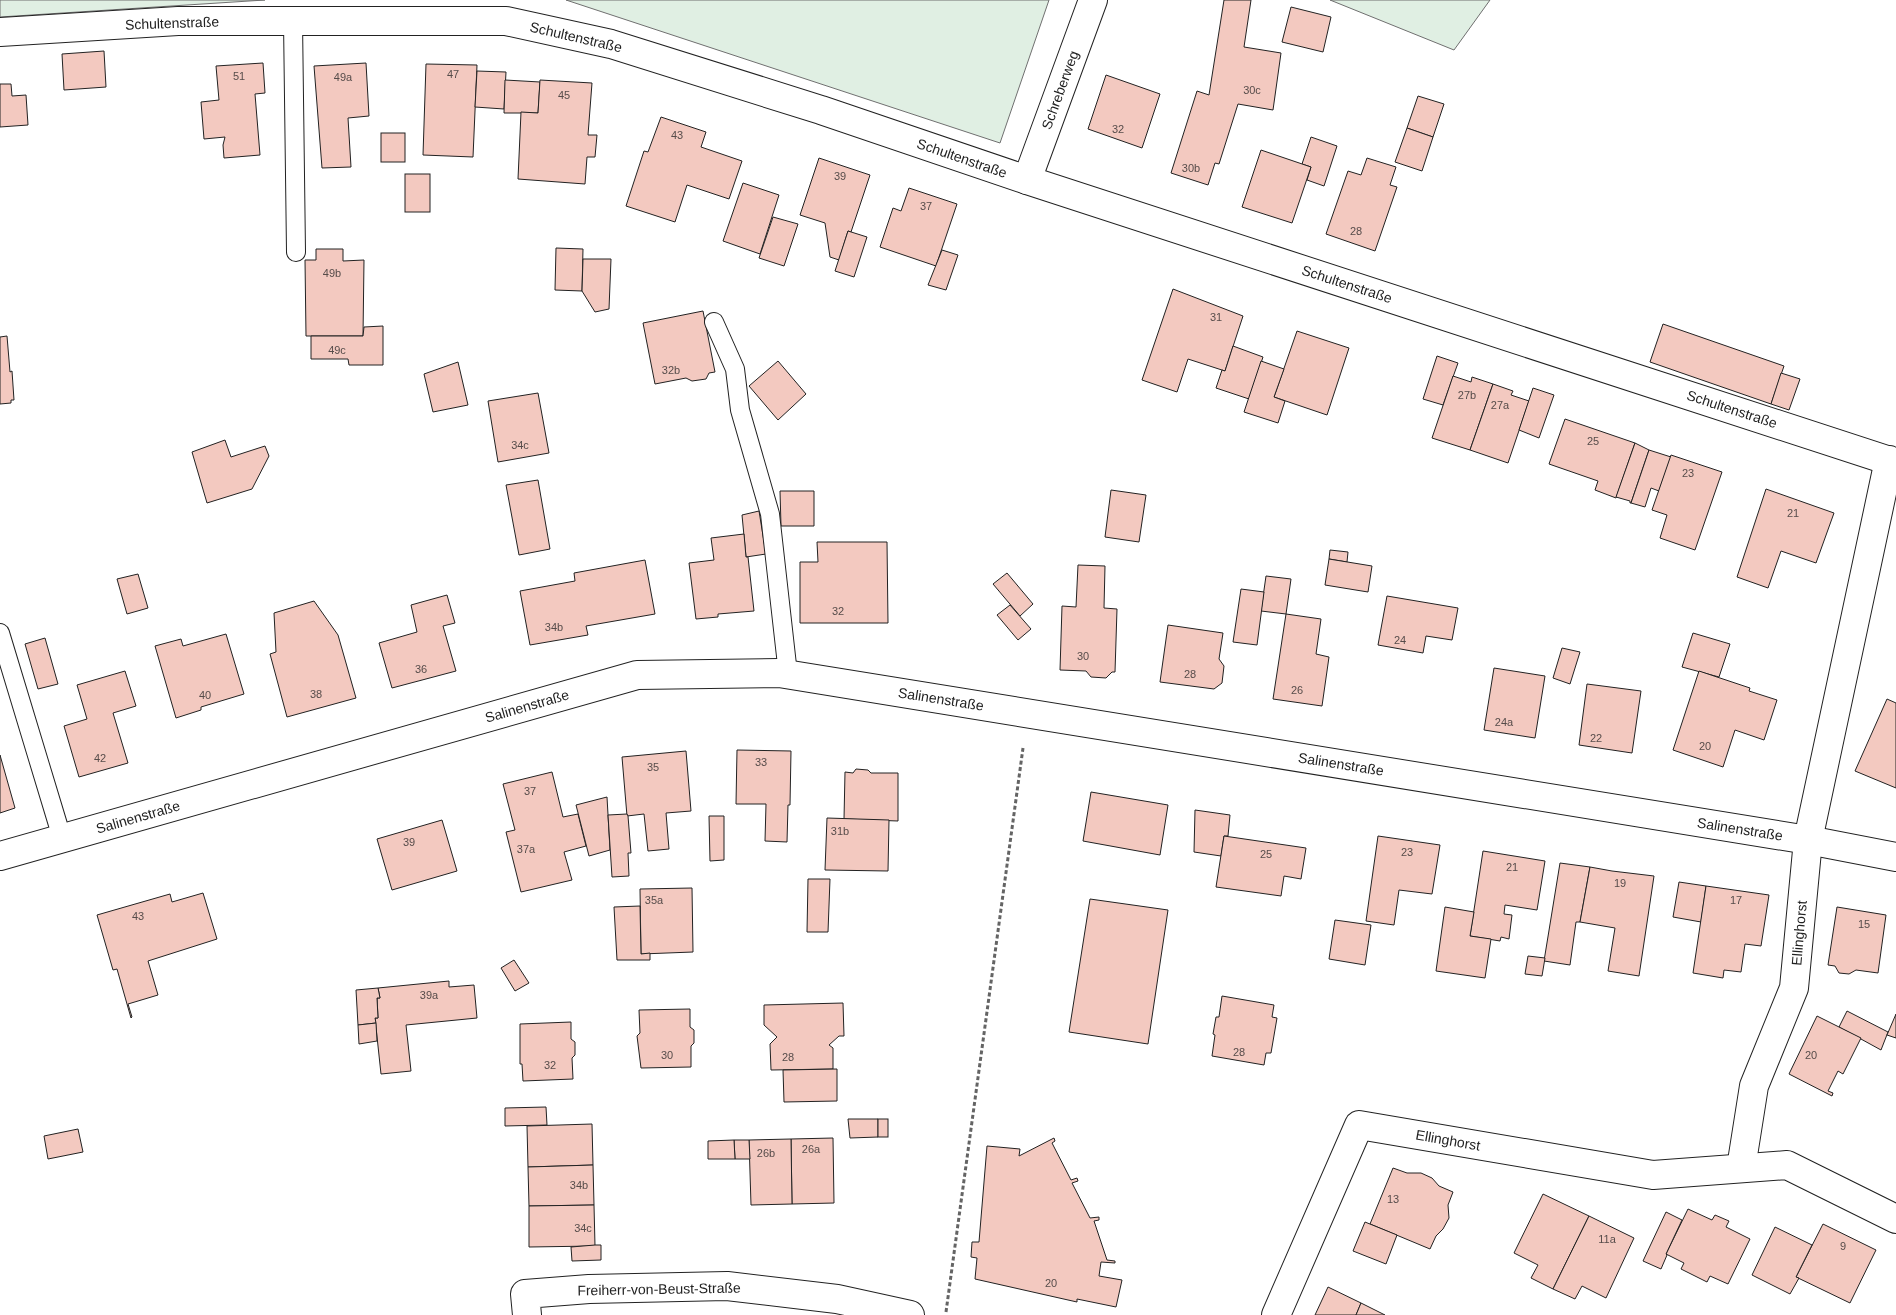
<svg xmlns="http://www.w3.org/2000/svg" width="1896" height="1315" viewBox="0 0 1896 1315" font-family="Arial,sans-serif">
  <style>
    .green { fill: #e0efe3; stroke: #6f6f6f }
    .building { fill: #f3c9c0; stroke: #222 }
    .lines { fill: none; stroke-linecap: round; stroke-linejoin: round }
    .service-casing { stroke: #222; stroke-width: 20 }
    .minor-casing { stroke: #222; stroke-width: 30 }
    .path { stroke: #646464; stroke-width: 3; stroke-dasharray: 4 2.5; stroke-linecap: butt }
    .service { stroke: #fff; stroke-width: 18 }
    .minor { stroke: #fff; stroke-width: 28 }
    .labels { text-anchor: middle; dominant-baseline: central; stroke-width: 4; stroke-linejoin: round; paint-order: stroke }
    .number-label { font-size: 11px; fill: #564c4a }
    .street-label { font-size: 14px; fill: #222; stroke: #fff }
  </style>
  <rect width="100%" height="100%" fill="#fff"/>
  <g class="green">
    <polygon points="0,0 265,0 0,17"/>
    <polygon points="566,0 1049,0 1000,143"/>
    <polygon points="1330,0 1490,0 1454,50"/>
  </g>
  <g class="building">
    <polygon points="1224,0 1251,0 1244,47 1281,53 1273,110 1238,104 1219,164 1215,163 1208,185 1171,173 1197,91 1209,95"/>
    <polygon points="1291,7 1331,17 1323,52 1282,42"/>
    <polygon points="104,51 106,87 64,90 62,54"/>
    <polygon points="263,63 265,93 255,94 260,155 224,158 223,145 225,137 204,139 201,102 219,100 216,66"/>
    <polygon points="366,63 369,116 348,118 351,167 322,168 314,66"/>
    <polygon points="426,64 477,65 473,157 423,155"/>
    <polygon points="477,71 506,72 504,109 475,107"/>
    <polygon points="1106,75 1160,94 1142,148 1088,129"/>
    <polygon points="505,80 540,82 538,113 504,113"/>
    <polygon points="540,80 592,83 588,135 597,135 595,157 587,157 585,184 518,179 521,112 538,113"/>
    <polygon points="0,84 11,84 12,96 26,95 28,125 0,127"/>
    <polygon points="1418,96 1444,104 1433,137 1407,128"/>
    <polygon points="661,117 706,132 701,147 742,161 729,199 687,185 675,222 626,206 644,151 648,152"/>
    <polygon points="1407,128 1433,137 1422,171 1395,162"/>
    <rect x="381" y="133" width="24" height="29"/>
    <polygon points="1311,137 1337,146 1324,186 1307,180 1311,167 1302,164"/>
    <polygon points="1261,150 1311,167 1292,223 1242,207"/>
    <polygon points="819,158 870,175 851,232 848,231 839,260 830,257 825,223 800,215"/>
    <polygon points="1367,158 1396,167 1390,185 1397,187 1375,251 1326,234 1348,171 1361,175"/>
    <rect x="405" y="174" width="25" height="38"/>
    <polygon points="743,183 779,195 760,254 723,241"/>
    <polygon points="909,188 957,204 936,266 880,247 893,208 901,211"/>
    <polygon points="773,217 798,224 784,266 759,258"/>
    <polygon points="848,231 867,237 854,277 835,271"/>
    <polygon points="556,248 583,249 582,291 555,290"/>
    <polygon points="316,249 343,249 343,261 364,260 363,336 306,336 305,260 316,260"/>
    <polygon points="942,250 958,255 946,290 928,285"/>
    <polygon points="583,259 611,259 609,309 595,312 582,291"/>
    <polygon points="1173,289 1243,316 1225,371 1188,359 1177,392 1142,380"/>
    <polygon points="703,311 715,372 709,373 706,379 692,381 686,378 655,384 643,323"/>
    <polygon points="1663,324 1784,366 1771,404 1650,362"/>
    <polygon points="383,326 383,365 349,365 348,359 311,359 311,336 363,336 364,327"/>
    <polygon points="1297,331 1349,348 1327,415 1274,397"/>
    <polygon points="7,336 10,372 12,371 14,400 11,400 11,403 0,404 0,337"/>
    <polygon points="1233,346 1263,357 1249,399 1216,388 1222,370 1225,371"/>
    <polygon points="1437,356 1458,363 1443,405 1423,399"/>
    <polygon points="778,361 806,394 778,420 749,386"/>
    <polygon points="1261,361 1284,369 1274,397 1285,401 1278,423 1244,412"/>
    <polygon points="458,362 468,405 433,412 424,374"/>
    <polygon points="1781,373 1800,379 1789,410 1771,404"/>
    <polygon points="1453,376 1471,382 1472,377 1493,384 1470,450 1432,438"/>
    <polygon points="1493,384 1513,391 1511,395 1529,401 1508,463 1470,450"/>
    <polygon points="1533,388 1554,395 1539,438 1519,430"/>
    <polygon points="538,393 549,453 498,462 488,401"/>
    <polygon points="1565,419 1635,443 1616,498 1595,490 1598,481 1549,464"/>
    <polygon points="225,440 231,457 265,446 269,456 252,489 207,503 192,452"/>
    <polygon points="1635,443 1649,450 1631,503 1630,503 1630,501 1616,497"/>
    <polygon points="1649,450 1671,457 1659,491 1651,488 1645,507 1631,503"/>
    <polygon points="1671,455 1722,472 1695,550 1660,538 1667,515 1652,510"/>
    <polygon points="538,480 550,549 519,555 506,485"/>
    <polygon points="1766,489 1834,513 1816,563 1781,551 1768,588 1737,577"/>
    <polygon points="1111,490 1146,495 1139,542 1105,537"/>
    <polygon points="780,491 814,491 814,526 781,526"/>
    <polygon points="759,511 766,554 746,557 742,515"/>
    <polygon points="744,534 746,557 748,557 754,611 718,614 718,617 696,619 689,563 714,560 711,538"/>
    <polygon points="817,542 887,542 888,623 800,623 800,562 818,562"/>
    <polygon points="1330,550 1348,552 1347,562 1329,559"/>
    <polygon points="1329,559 1372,566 1368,592 1325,585"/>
    <polygon points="645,560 655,614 586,626 588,635 530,645 520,591 575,581 574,573"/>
    <polygon points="1078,565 1105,566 1104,608 1117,609 1115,672 1112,672 1106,678 1091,677 1086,671 1060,670 1062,606 1076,607"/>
    <polygon points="1007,573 1033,604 1020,616 993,584"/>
    <polygon points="138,574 148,608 127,614 117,579"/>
    <polygon points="1266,576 1291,579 1286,614 1261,611"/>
    <polygon points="1241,589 1264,592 1257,645 1233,642"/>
    <polygon points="447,595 455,623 443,626 456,671 392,688 379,643 417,632 411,605"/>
    <polygon points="1387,596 1458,608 1452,640 1426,636 1423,653 1378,645"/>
    <polygon points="314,601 338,635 356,698 287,717 270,654 276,652 274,613"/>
    <polygon points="1010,605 1031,629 1018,640 997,615"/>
    <polygon points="1286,614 1321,619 1316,654 1329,657 1322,706 1273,699"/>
    <polygon points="1168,625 1223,633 1219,659 1224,666 1222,683 1214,689 1160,682"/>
    <polygon points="1693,633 1730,644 1719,677 1682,667"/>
    <polygon points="226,634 244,694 201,707 201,710 176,718 155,646 181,639 183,646"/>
    <polygon points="45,638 58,684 38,689 25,644"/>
    <polygon points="1562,648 1580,652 1570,684 1553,678"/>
    <polygon points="1494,668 1545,676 1535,738 1484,730"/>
    <polygon points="125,671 136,706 113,713 128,763 79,777 64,726 87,719 77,685"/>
    <polygon points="1699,671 1750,688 1749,691 1777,700 1764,740 1735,730 1723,767 1673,750"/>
    <polygon points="1587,684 1641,691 1632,753 1579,745"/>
    <polygon points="1887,699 1896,703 1896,788 1855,771"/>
    <polygon points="737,750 791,751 790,805 788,805 787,842 765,841 766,804 736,804"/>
    <polygon points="686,751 691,811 666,813 669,849 648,851 644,814 627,816 622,757"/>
    <polygon points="0,755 15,808 0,813"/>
    <polygon points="856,769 868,770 871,773 898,773 898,821 844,819 845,772 853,773"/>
    <polygon points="552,772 563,817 578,814 586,846 564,852 572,880 521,892 506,832 515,830 503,784"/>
    <polygon points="1091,792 1168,805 1160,855 1083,841"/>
    <polygon points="607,797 610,850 589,856 576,805"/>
    <polygon points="1195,810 1230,815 1228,836 1224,836 1221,856 1194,852"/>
    <polygon points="627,814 628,816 631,853 628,853 629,876 612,877 608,815"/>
    <polygon points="709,816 724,816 724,860 710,861"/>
    <polygon points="827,818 889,820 888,871 825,870"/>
    <polygon points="442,820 457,871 392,890 377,839"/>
    <polygon points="1224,836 1306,848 1301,879 1284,876 1281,896 1216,887"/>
    <polygon points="1378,836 1440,845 1432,894 1399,890 1394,925 1366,921"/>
    <polygon points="1483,851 1545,861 1537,910 1505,905 1504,914 1512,915 1509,939 1501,937 1500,941 1470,936"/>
    <polygon points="1560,863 1590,867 1580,922 1576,922 1570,965 1544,961"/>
    <polygon points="1590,867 1612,871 1654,876 1639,976 1608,971 1615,928 1580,922"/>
    <polygon points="808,879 830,879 828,932 807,932"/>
    <polygon points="1679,882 1706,886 1701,922 1673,917"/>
    <polygon points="1706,886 1769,895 1761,946 1745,944 1741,972 1724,970 1723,978 1693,973"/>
    <polygon points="692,888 693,952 641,954 640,889"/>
    <polygon points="203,893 217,939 148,961 158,995 128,1004 132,1017 131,1018 117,969 113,970 97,915 170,894 172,902"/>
    <polygon points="1090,899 1168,910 1148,1044 1069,1032"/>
    <polygon points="640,906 641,954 650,953 650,960 617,960 614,907"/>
    <polygon points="1445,907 1474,912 1470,936 1491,939 1485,978 1436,971"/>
    <polygon points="1837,907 1886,915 1878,973 1856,970 1849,974 1839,973 1835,966 1828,965"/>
    <polygon points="1335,920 1371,925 1365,965 1329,959"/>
    <polygon points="1528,956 1545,958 1542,976 1525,974"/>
    <polygon points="514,960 529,983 515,991 501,968"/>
    <polygon points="449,981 449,987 474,985 477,1018 406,1025 411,1071 381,1074 375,1018 378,1018 377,998 380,998 378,988"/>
    <polygon points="378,988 380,998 377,998 378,1018 375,1018 376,1023 358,1025 356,990"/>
    <polygon points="1222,996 1274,1005 1272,1017 1277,1018 1271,1053 1266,1053 1264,1065 1212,1056 1215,1035 1213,1034 1216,1017 1219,1017"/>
    <polygon points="843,1003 844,1036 839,1036 829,1045 833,1048 833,1069 771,1070 770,1044 777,1037 764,1025 764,1005"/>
    <polygon points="690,1009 690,1027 694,1030 694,1043 691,1046 691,1067 641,1068 637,1036 640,1033 639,1010"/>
    <polygon points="1847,1011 1888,1032 1881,1050 1839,1027"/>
    <polygon points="1896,1014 1896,1038 1887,1035"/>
    <polygon points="1817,1016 1861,1038 1843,1074 1838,1071 1828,1091 1833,1093 1832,1096 1789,1074"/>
    <polygon points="571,1022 571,1039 575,1042 575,1055 572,1058 573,1079 523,1081 522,1064 520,1064 520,1024"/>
    <polygon points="376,1023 377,1041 359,1044 358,1025"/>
    <polygon points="837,1069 837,1101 784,1102 783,1070"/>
    <polygon points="546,1107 547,1125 505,1126 505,1108"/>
    <polygon points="848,1119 878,1119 878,1137 850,1138"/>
    <rect x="878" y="1119" width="10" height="18"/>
    <polygon points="592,1124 593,1165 528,1167 527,1126"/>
    <polygon points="78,1129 83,1152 48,1159 44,1136"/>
    <polygon points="833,1138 834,1203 792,1204 791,1139"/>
    <polygon points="1054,1138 1055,1141 1052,1143 1071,1180 1077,1178 1078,1181 1072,1183 1090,1218 1099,1217 1099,1220 1094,1221 1107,1260 1115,1261 1115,1263 1101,1262 1099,1276 1122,1280 1116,1307 1077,1299 1077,1302 975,1279 977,1258 971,1257 972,1242 979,1242 987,1146 1020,1149 1019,1156"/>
    <polygon points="791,1139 792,1204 751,1205 749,1140"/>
    <polygon points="734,1140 749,1140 750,1159 735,1159"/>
    <polygon points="734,1140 735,1159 708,1159 708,1141"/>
    <polygon points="593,1165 594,1205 529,1206 528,1167"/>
    <polygon points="1393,1168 1407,1173 1421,1173 1432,1178 1439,1186 1453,1192 1448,1205 1449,1218 1443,1229 1436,1236 1430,1249 1370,1224"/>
    <polygon points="1543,1194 1589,1216 1553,1289 1531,1278 1538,1265 1514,1253"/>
    <polygon points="594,1205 595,1246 529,1247 529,1206"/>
    <polygon points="1688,1209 1712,1220 1715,1215 1729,1221 1726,1227 1750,1239 1728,1284 1710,1276 1707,1282 1681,1269 1684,1263 1666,1254"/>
    <polygon points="1666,1212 1682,1220 1666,1254 1667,1255 1661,1269 1643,1261"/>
    <polygon points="1589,1216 1634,1238 1606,1298 1582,1286 1575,1299 1553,1289"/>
    <polygon points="1365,1222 1397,1235 1386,1264 1353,1251"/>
    <polygon points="1823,1224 1876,1250 1850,1303 1796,1277"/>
    <polygon points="1775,1227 1812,1245 1796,1277 1799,1278 1790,1294 1752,1275"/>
    <polygon points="595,1245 601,1245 601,1260 572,1261 571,1247"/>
    <polygon points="1328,1287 1361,1303 1356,1315 1315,1315"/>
    <polygon points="1361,1303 1385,1315 1356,1315"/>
  </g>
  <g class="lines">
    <defs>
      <g id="service">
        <polyline points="293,21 296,252"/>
        <polyline points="714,322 735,369 740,410 770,514 788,674"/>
        <polyline points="0,633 62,838"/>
      </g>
      <g id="minor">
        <polyline points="0,32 178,21 506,21 611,44 821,110 1027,180 1896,463"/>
        <polyline points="1027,180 1093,0"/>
        <polyline points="0,856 637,675 779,673 1808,840 1896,857"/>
        <polyline points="1741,1168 1754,1086 1794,988 1808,840 1889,460"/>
        <polyline points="527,1315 525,1294 589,1289 727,1286 837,1299 910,1315"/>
        <polyline points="1276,1315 1359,1125 1653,1175 1787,1165 1896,1219"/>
      </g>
    </defs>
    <use href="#service" class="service-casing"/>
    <use href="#minor" class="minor-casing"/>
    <polyline class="path" points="946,1312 1023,748"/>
    <use href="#service" class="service"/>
    <use href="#minor" class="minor"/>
  </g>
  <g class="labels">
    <g class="number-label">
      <text x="453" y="74">47</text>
      <text x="239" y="76">51</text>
      <text x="343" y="77">49a</text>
      <text x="1252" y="90">30c</text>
      <text x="564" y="95">45</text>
      <text x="1118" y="129">32</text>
      <text x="677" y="135">43</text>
      <text x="1191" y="168">30b</text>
      <text x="840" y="176">39</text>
      <text x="926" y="206">37</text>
      <text x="1356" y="231">28</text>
      <text x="332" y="273">49b</text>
      <text x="1216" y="317">31</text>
      <text x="337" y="350">49c</text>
      <text x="671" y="370">32b</text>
      <text x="1467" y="395">27b</text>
      <text x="1500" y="405">27a</text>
      <text x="1593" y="441">25</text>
      <text x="520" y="445">34c</text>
      <text x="1688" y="473">23</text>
      <text x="1793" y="513">21</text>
      <text x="838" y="611">32</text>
      <text x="554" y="627">34b</text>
      <text x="1400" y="640">24</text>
      <text x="1083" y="656">30</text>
      <text x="421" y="669">36</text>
      <text x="1190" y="674">28</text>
      <text x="1297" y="690">26</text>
      <text x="316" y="694">38</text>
      <text x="205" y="695">40</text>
      <text x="1504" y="722">24a</text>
      <text x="1596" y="738">22</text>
      <text x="1705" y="746">20</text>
      <text x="100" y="758">42</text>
      <text x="761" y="762">33</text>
      <text x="653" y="767">35</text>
      <text x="530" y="791">37</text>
      <text x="840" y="831">31b</text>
      <text x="409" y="842">39</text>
      <text x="526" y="849">37a</text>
      <text x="1407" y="852">23</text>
      <text x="1266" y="854">25</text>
      <text x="1512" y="867">21</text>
      <text x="1620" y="883">19</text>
      <text x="654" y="900">35a</text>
      <text x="1736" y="900">17</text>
      <text x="138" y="916">43</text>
      <text x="1864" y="924">15</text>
      <text x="429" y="995">39a</text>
      <text x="1239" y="1052">28</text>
      <text x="667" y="1055">30</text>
      <text x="1811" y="1055">20</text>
      <text x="788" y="1057">28</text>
      <text x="550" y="1065">32</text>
      <text x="811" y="1149">26a</text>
      <text x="766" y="1153">26b</text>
      <text x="579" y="1185">34b</text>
      <text x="1393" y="1199">13</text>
      <text x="583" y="1228">34c</text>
      <text x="1607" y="1239">11a</text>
      <text x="1843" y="1246">9</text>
      <text x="1051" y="1283">20</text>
    </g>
    <g class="street-label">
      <text transform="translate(172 23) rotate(-2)">Schultenstraße</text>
      <text transform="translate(576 37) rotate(13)">Schultenstraße</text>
      <text transform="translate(1060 90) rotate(-70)">Schreberweg</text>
      <text transform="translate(962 158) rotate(19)">Schultenstraße</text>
      <text transform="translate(1347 284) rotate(18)">Schultenstraße</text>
      <text transform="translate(1732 409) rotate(18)">Schultenstraße</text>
      <text transform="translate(941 699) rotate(9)">Salinenstraße</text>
      <text transform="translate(527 706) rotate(-16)">Salinenstraße</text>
      <text transform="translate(1341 764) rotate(9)">Salinenstraße</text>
      <text transform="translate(138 817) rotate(-16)">Salinenstraße</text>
      <text transform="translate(1740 829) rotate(9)">Salinenstraße</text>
      <text transform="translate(1799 933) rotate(-85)">Ellinghorst</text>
      <text transform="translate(1448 1140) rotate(10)">Ellinghorst</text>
      <text transform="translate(659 1289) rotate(-1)">Freiherr-von-Beust-Straße</text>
    </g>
  </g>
</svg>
